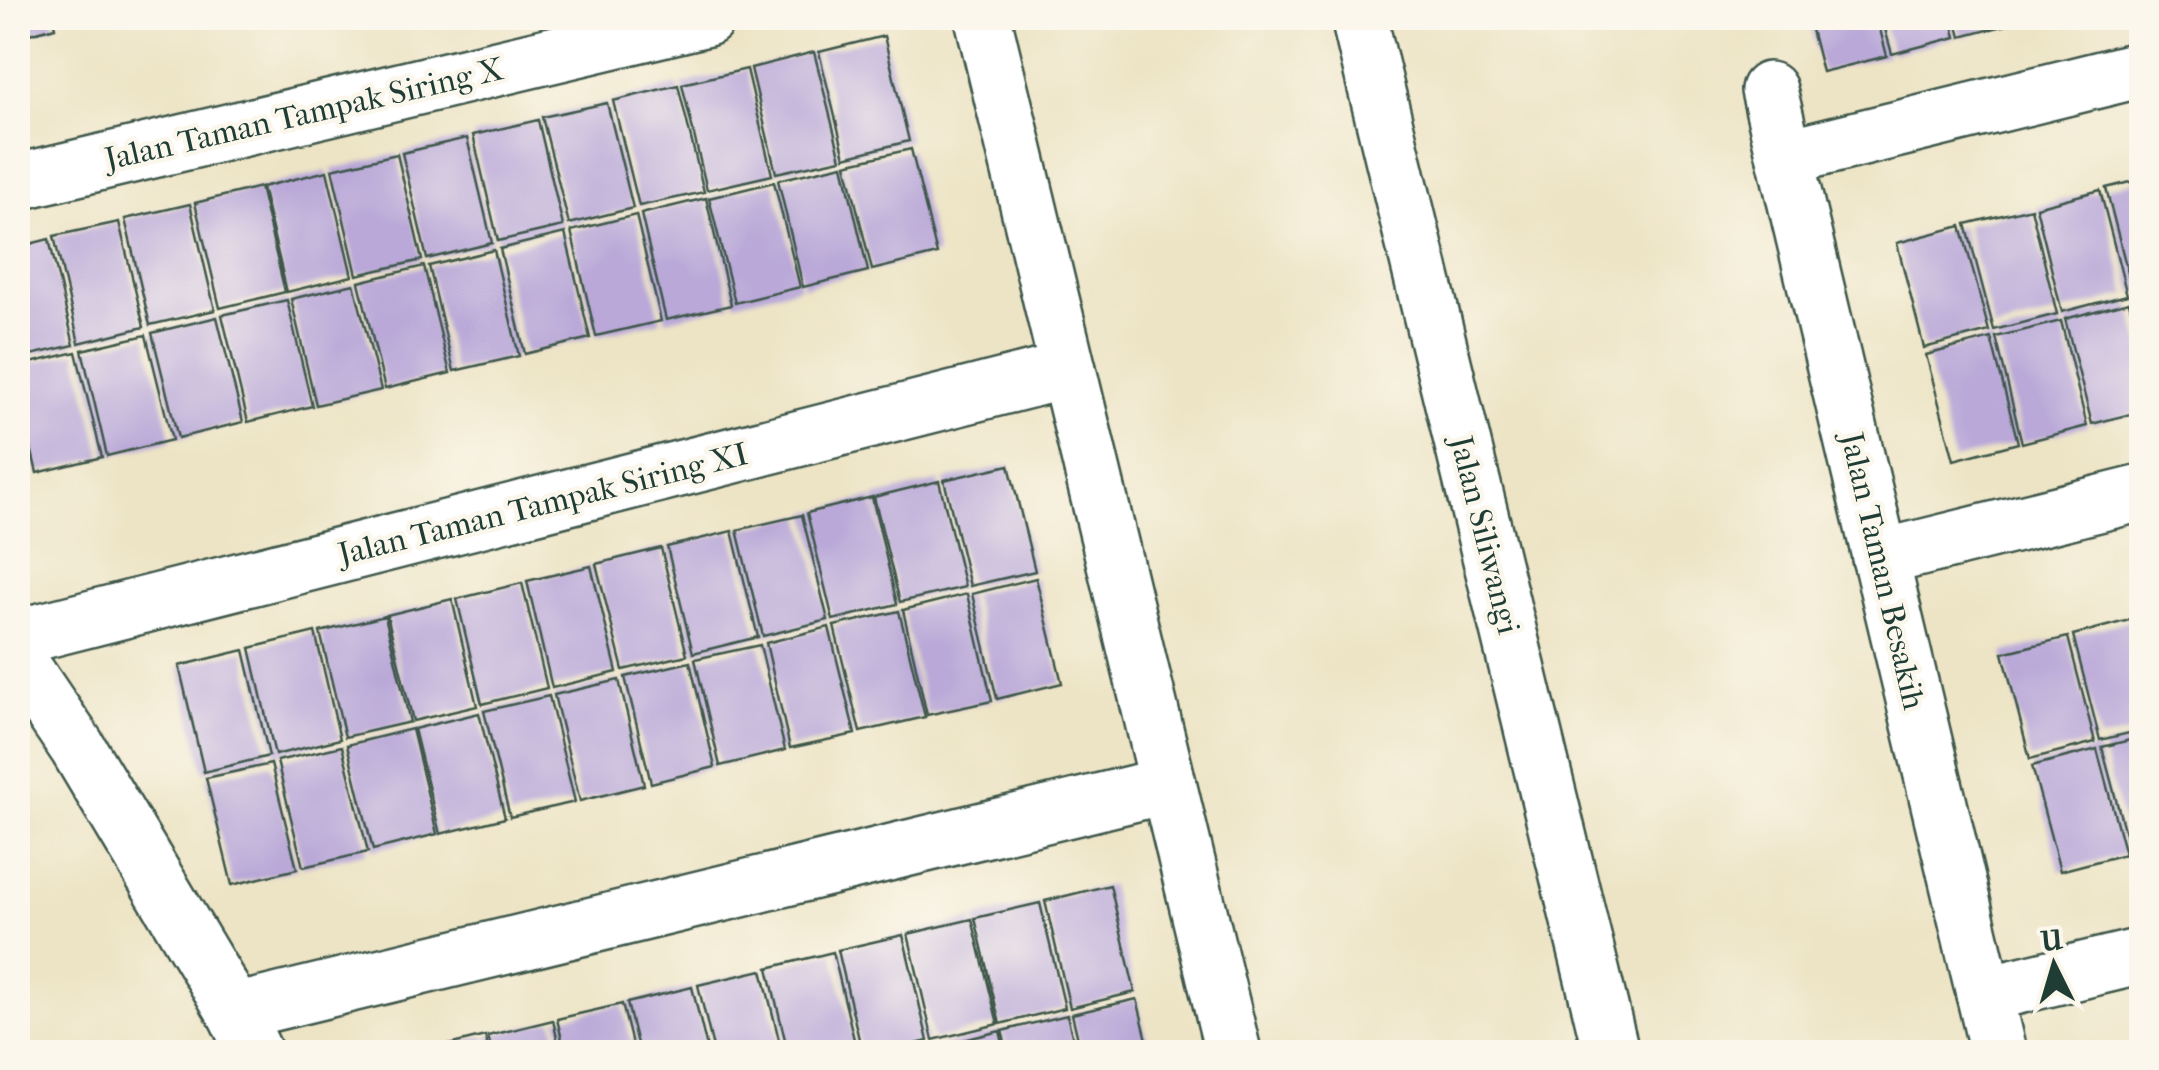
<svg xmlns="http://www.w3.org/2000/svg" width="2159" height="1070" viewBox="0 0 2159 1070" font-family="'IM FELL French Canon',serif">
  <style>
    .building { fill: #b9a8d8 }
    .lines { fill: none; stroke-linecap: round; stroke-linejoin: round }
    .street-casing { stroke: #3e564a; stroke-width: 60 }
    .street { stroke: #fff; stroke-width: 55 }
    .labels { text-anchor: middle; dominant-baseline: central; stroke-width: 9; stroke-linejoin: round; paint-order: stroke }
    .street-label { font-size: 32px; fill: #1f3d34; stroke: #fbf7ec }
  </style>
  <rect width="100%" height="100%" fill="#fbf7ec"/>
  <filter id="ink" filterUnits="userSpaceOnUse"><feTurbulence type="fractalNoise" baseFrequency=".01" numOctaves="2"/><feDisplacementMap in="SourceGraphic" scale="20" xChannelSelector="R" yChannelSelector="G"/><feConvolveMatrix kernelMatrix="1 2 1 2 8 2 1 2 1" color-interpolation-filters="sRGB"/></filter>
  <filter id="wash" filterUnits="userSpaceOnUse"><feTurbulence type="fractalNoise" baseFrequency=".0048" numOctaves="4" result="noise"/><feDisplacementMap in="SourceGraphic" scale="40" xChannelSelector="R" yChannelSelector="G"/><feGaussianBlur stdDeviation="2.25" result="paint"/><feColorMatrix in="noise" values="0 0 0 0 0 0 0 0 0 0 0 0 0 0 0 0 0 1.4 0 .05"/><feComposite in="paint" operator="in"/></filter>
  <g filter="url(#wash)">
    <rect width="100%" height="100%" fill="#ede4c5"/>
    <g id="blocks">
      <g class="building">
        <polygon points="18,18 53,18 55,27 18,37"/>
        <polygon points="1808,18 1877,18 1887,56 1822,72"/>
        <polygon points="1882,18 1951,18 1956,37 1892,54"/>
        <polygon points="1956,18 2030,18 2030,19 1961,37"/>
        <polygon points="884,36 909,141 845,157 819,52"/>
        <polygon points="814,52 841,159 776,173 751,68"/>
        <polygon points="747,69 772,175 707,190 682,84"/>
        <polygon points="678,85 704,192 639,206 613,101"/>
        <polygon points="607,103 633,208 569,224 542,117"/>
        <polygon points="538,120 563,226 498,241 473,135"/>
        <polygon points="467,138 492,243 427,259 402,153"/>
        <polygon points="911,149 937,254 872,270 846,164"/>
        <polygon points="397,154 422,260 357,275 332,169"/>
        <polygon points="843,165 868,271 803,287 778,180"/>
        <polygon points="327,171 352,276 287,292 262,187"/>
        <polygon points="2142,179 2142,291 2133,293 2106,188"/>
        <polygon points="774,182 800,287 735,303 709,198"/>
        <polygon points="260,187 285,292 220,308 195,203"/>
        <polygon points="2100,190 2127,295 2062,312 2036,207"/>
        <polygon points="706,198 731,305 666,320 641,214"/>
        <polygon points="190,204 215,310 150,325 125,219"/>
        <polygon points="2031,208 2057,314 1994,330 1966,224"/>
        <polygon points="636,215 661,321 596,336 571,231"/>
        <polygon points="119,222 144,327 79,343 54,236"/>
        <polygon points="1961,226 1989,331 1924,348 1897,243"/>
        <polygon points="565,233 590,338 525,354 500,249"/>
        <polygon points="49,239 74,345 18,358 18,247"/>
        <polygon points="494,250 519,356 454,371 429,266"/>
        <polygon points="424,266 450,373 385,389 359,282"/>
        <polygon points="354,284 381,390 316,405 291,299"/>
        <polygon points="287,300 312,406 248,422 222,315"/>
        <polygon points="2129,302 2142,350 2142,411 2092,424 2065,319"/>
        <polygon points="217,317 243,422 178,438 152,333"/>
        <polygon points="2061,321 2087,426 2022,443 1996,337"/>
        <polygon points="146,335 172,440 107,456 82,350"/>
        <polygon points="1991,338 2018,443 1954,460 1926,355"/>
        <polygon points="76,352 102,457 37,473 18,392 18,366"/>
        <polygon points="1009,465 1035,571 970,586 944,480"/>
        <polygon points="939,481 965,587 900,602 874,497"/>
        <polygon points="872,497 897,604 833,620 807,513"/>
        <polygon points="802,515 828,620 763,636 737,530"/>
        <polygon points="732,531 758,637 693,653 667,547"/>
        <polygon points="661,548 687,655 623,670 596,564"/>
        <polygon points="591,566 617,672 552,688 527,581"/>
        <polygon points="1036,578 1062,683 997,699 972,594"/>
        <polygon points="522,583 547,688 482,704 457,599"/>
        <polygon points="967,594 992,701 927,715 903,610"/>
        <polygon points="452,599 477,706 413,721 387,615"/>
        <polygon points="899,611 925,717 860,732 834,626"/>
        <polygon points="385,616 410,722 345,737 320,632"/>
        <polygon points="2137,618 2142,637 2142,730 2100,740 2073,635"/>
        <polygon points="829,627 855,734 790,748 766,643"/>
        <polygon points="315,632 340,739 275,755 250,648"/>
        <polygon points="2068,637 2095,742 2030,759 2003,653"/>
        <polygon points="760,645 785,750 720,766 695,659"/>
        <polygon points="244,650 269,756 204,772 179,666"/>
        <polygon points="690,662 715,767 651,783 625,677"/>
        <polygon points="619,680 644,785 580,801 554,695"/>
        <polygon points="549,696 575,802 510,817 484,711"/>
        <polygon points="479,713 505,818 440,834 414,729"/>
        <polygon points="412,729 437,834 373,850 347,745"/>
        <polygon points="2142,737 2142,850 2130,852 2102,747"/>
        <polygon points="342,746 368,852 303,867 277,761"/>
        <polygon points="2097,749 2125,854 2060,871 2032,766"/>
        <polygon points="271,764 297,869 232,885 206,778"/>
        <polygon points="1110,885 1135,992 1070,1008 1045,901"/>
        <polygon points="1040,903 1065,1008 1000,1024 975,918"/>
        <polygon points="972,919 998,1024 933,1040 908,934"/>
        <polygon points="903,935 928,1041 882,1052 862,1052 838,950"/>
        <polygon points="833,952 857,1052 788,1052 768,968"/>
        <polygon points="762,970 782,1052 714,1052 698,985"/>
        <polygon points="692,987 708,1052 639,1052 627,1003"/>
        <polygon points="1137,999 1150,1052 1081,1052 1072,1014"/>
        <polygon points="622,1004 634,1052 565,1052 557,1019"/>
        <polygon points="1067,1015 1076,1052 1008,1052 1002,1031"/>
        <polygon points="553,1020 560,1052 492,1052 488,1036"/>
        <polygon points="1000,1031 1005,1052 936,1052 935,1047"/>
        <polygon points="485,1036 489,1052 424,1052 424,1051"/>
      </g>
    </g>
  </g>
  <g filter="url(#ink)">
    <use href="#blocks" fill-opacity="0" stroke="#3e564a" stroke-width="2.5"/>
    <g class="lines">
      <defs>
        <g id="street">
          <polyline points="983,18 1233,1052"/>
          <polyline points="1359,18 1611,1052"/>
          <polyline points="1769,90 1998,1052"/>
          <polyline points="1785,157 2142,69"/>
          <polyline points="18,182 707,18"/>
          <polyline points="1880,558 2142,493"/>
          <polyline points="18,637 1068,370"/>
          <polyline points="18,660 77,747 235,1012 254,1052"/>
          <polyline points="1984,994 2142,956"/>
          <polyline points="235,1012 1168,785"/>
        </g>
      </defs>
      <use href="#street" class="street-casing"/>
      <use href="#street" class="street"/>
    </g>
  </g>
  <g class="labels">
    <g class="street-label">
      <text transform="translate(304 114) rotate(-13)">Jalan Taman Tampak Siring X</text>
      <text transform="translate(543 504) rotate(-14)">Jalan Taman Tampak Siring XI</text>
      <text transform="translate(1485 535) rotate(76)">Jalan Siliwangi</text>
      <text transform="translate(1883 571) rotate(77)">Jalan Taman Besakih</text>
    </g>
  </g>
  <rect width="2159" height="1070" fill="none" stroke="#fbf7ec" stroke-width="60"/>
  <g transform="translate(2054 965) rotate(355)" stroke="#fbf7ec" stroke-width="8" paint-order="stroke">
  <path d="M0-8L18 38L0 25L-18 38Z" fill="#1f3d34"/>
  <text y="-15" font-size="28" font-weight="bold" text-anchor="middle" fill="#1f3d34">U</text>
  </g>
</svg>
